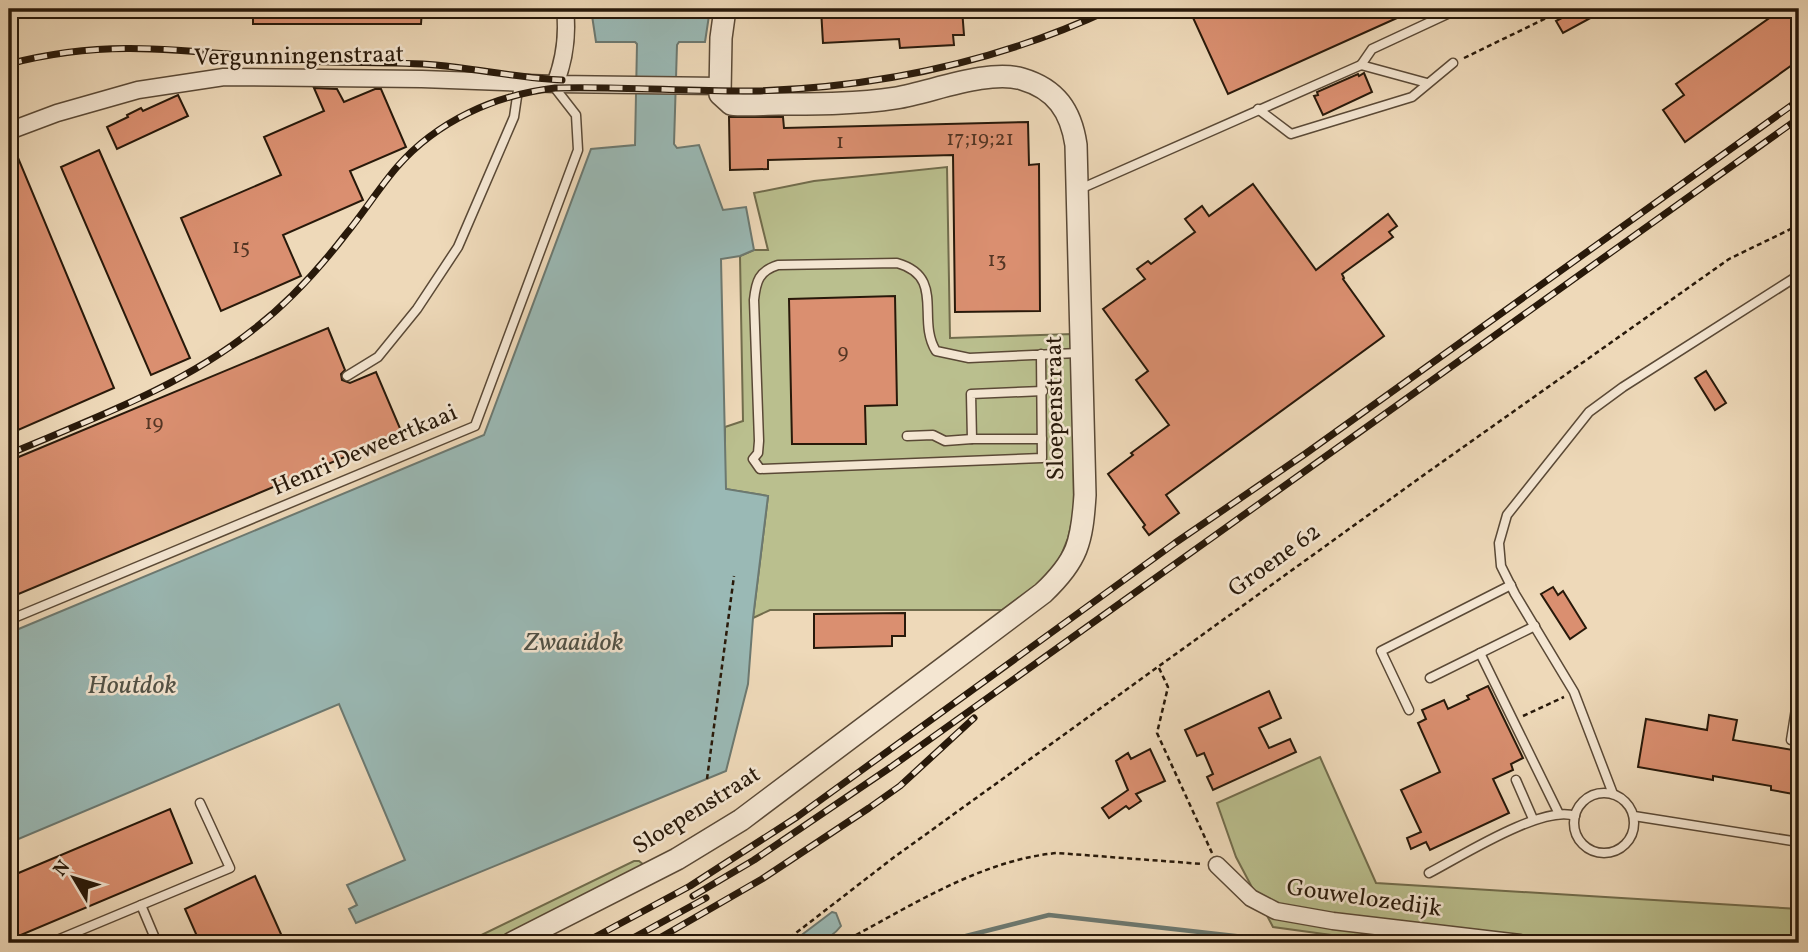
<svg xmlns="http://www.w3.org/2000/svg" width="1808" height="952" viewBox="0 0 1808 952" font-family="Vollkorn,serif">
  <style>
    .green { fill: #babf8e; stroke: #716c4c; stroke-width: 2 }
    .water { fill: #9ab9b5; stroke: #6c7971; stroke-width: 2 }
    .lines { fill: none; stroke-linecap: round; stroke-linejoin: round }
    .stream { stroke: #6c7971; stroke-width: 4.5 }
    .building { fill: #da8f70; stroke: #28190a; stroke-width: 2 }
    .service-casing { stroke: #5a4936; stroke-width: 11 }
    .minor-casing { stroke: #5a4936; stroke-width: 19 }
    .tertiary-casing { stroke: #5a4936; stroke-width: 24 }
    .path { stroke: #28190a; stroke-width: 2.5; stroke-dasharray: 5 3.5; stroke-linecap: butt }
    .service { stroke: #f4e6d2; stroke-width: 8 }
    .minor { stroke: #f4e6d2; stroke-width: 16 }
    .tertiary { stroke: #f4e6d2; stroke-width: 21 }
    .rail-casing { stroke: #28190a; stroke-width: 7 }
    .rail { stroke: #f4e6d2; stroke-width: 4.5; stroke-dasharray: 13; stroke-linecap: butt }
    .labels { text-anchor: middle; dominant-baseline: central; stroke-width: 5; stroke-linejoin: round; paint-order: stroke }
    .number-label { font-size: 21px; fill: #543624 }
    .street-label { font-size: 24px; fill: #28190a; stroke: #f4e6d2 }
    .water-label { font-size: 26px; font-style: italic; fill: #505146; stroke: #f4e6d2 }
  </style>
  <rect width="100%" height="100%" fill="#eed9b9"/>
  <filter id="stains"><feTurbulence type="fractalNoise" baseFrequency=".00286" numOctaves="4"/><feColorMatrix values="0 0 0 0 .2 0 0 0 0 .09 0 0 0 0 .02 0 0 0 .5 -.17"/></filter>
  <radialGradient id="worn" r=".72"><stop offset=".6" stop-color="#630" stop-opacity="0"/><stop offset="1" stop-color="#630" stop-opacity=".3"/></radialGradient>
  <g class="green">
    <polygon points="947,167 950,338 1072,334 1074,512 1068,538 1058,563 1040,583 1002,610 770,610 753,618 768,496 725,489 725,427 743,421 740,256 754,250 768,250 754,193 814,181"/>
    <polygon points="1320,757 1376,883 1799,909 1799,943 1390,943 1273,927 1236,857 1217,803"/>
    <polygon points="634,861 639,861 644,865 492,943 465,943"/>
  </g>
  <g class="water">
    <polygon points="591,9 710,9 705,42 679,42 677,45 674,144 677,148 699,145 723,210 746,207 754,250 740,256 721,259 726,489 768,496 753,618 748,684 726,771 356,923 349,909 357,905 347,885 405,860 339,704 9,843 9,633 484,435 591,149 635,145 637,44 635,42 596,42"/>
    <path d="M 832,912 L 836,913 L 841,926 C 828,943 812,943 791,943 Z"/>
  </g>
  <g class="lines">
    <polyline class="stream" points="952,943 966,936 1049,915 1244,937 1281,943"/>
  </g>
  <g class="building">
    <polygon points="253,9 422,9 421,24 253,24"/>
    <polygon points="821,9 962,9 964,35 953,35 954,45 900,48 899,39 823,43"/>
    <polygon points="1189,9 1417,9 1228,94"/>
    <polygon points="1579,9 1607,9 1563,33 1556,21"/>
    <polygon points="1782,9 1799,9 1799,60 1685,142 1663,110 1684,95 1676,84"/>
    <polygon points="1364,73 1372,92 1323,115 1314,96 1318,95 1317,92 1358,74 1359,76"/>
    <polygon points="314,88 337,89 344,102 375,89 381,89 406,147 350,171 363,200 283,235 301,276 221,311 181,218 281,175 264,137 324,111"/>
    <polygon points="178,95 188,116 117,149 107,127 128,117 127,115 141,108 143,111"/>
    <polygon points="729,117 783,117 784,128 1028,122 1029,165 1039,164 1040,311 955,312 953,155 768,160 768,169 730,170"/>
    <polygon points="9,141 11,141 114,388 9,434"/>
    <polygon points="99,150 190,358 151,375 61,167"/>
    <polygon points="1253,184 1316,270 1388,214 1397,226 1389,232 1393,237 1342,274 1344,278 1343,279 1384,336 1166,495 1179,513 1149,535 1143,527 1145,525 1108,474 1133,455 1131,453 1169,425 1136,380 1148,371 1103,309 1145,279 1137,269 1148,261 1151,264 1195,232 1185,219 1202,206 1209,216"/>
    <polygon points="895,296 897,405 865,406 866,444 792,444 789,299"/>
    <polygon points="328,328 345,370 341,374 342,380 350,383 376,372 402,433 9,598 9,461"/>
    <polygon points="1706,371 1726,403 1715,410 1695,378"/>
    <polygon points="1553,587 1558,595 1563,591 1586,628 1570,639 1541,594"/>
    <polygon points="905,613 905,636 892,636 892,646 814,648 814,614"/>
    <polygon points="1488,686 1523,758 1511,764 1513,770 1493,779 1509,813 1430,850 1426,842 1411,849 1407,838 1421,832 1401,790 1440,772 1418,723 1426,719 1422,710 1444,700 1448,709 1469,699 1467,696"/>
    <polygon points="1269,691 1281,718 1259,728 1269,748 1290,739 1296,752 1213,790 1207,777 1213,774 1204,753 1197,756 1185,730"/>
    <polygon points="1709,715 1737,720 1733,740 1799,751 1799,795 1771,790 1771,786 1713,776 1713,780 1638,767 1646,719 1707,730"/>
    <polygon points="1150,749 1165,781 1136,794 1141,801 1129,809 1126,806 1109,818 1102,808 1128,790 1116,761 1128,753 1131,759"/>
    <polygon points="170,809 192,863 9,940 9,877"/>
    <polygon points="255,876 285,943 200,943 185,909"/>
  </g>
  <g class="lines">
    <defs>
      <g id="service">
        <polyline points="1361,65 1372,49 1458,9"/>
        <polyline points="1258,109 1291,134 1412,97 1453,63"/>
        <polyline points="1080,189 1361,65 1427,83"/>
        <path d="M 1041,354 L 1042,458 L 760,469 L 753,459 L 758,453 L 759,441 L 754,300 C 756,281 759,271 778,265 L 897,263 C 946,277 916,319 936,351 L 969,358 L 1078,353"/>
        <polyline points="347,376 378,357 417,309 458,247 514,117 519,83"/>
        <polyline points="907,436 933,435 945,441 972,439"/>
        <polyline points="1042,439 972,439 971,394 1043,391"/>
        <polyline points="9,620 475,426 578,150 576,115 555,88 555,84"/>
        <polyline points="1480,653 1559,814"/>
        <polyline points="1430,678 1535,626"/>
        <polyline points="1799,690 1791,740 1799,741"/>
        <polyline points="1409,710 1381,651 1511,585"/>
        <polyline points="1516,780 1533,819"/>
        <circle cx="1604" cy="823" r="30"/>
        <polyline points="1613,794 1574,692 1515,594 1501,566 1499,543 1507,515 1589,412 1623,387 1799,275"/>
        <polyline points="1634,816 1799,842"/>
        <path d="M 1429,873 C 1460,857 1543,804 1575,816"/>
        <polyline points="141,905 157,943"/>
        <polyline points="50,943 230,868 200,803"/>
      </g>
      <g id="minor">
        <path d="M 555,84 C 565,59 568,36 565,9"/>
        <polyline points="9,131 57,113 138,90 224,77 422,79 555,84 720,86"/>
        <polyline points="1217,865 1251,898 1276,911 1333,921 1520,943"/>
      </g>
      <path id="tertiary" d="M 512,943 L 677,859 L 741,820 L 1043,593 C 1078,560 1082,542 1085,495 L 1076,145 C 1071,111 1056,89 1022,79 C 988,69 932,92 896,98 C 857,104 818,104 779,104 C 763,104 746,106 731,104 L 720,94 L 721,38 L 725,9"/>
    </defs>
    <use href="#service" class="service-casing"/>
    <use href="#minor" class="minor-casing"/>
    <use href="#tertiary" class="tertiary-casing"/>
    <g class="path">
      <polyline points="1464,58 1565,9"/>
      <polyline points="1159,668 1168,687 1157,733 1212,853"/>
      <polyline points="1523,716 1564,697"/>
      <polyline points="707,779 734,576"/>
      <polyline points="783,943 893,858 1428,472 1729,259 1799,225"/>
      <path d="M 841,943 C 908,908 980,860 1057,853 L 1203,864"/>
    </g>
    <use href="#service" class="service"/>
    <use href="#minor" class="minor"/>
    <use href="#tertiary" class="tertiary"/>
    <defs>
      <g id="rail">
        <path d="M 9,64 C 111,37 191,52 293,60 C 340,64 388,61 436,65 C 478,69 520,78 562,80"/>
        <path d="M 9,454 C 94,418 181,387 254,329 C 289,302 319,269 346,234 C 364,212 379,188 397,167 C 437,121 495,95 555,88 C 622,86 690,92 757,91 C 879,87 1000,61 1111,9"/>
        <polyline points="693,896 754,860 891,767 1799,118"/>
        <polyline points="584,943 690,886 797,817 1175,543 1305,454 1799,100"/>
        <polyline points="624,943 706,898"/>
        <polyline points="651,943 762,879 869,808 900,786 974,718"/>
      </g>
    </defs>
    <use href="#rail" class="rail-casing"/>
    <use href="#rail" class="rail"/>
  </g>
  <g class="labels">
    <g class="number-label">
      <text x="980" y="139">17;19;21</text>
      <text x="840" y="142">1</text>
      <text x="241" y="247">15</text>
      <text x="997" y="260">13</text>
      <text x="843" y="352">9</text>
      <text x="154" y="423">19</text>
    </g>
    <g class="street-label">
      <text transform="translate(299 57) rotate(-1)">Vergunningenstraat</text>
      <text transform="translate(1056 408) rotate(-91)">Sloepenstraat</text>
      <text transform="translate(365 451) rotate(-23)">Henri Deweertkaai</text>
      <text transform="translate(1275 561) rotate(-36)">Groene 62</text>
      <text transform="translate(697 811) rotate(-32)">Sloepenstraat</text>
      <text transform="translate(1364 899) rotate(8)">Gouwelozedijk</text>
    </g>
    <g class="water-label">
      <text x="574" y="643">Zwaaidok</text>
      <text x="132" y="686">Houtdok</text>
    </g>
  </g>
  <rect width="1808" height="952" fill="none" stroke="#eed9b9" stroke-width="35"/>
  <rect x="10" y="10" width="1787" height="931" fill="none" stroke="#28190a" stroke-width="3.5"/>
  <rect x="18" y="18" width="1773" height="917" fill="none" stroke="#28190a" stroke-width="2"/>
  <g transform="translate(74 878) rotate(308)" stroke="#f4e6d2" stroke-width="5" paint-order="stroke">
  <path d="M0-5L12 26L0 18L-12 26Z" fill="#28190a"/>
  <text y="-10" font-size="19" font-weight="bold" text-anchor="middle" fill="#28190a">N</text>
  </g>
  <rect width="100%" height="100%" filter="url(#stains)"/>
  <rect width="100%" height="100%" fill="url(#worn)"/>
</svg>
